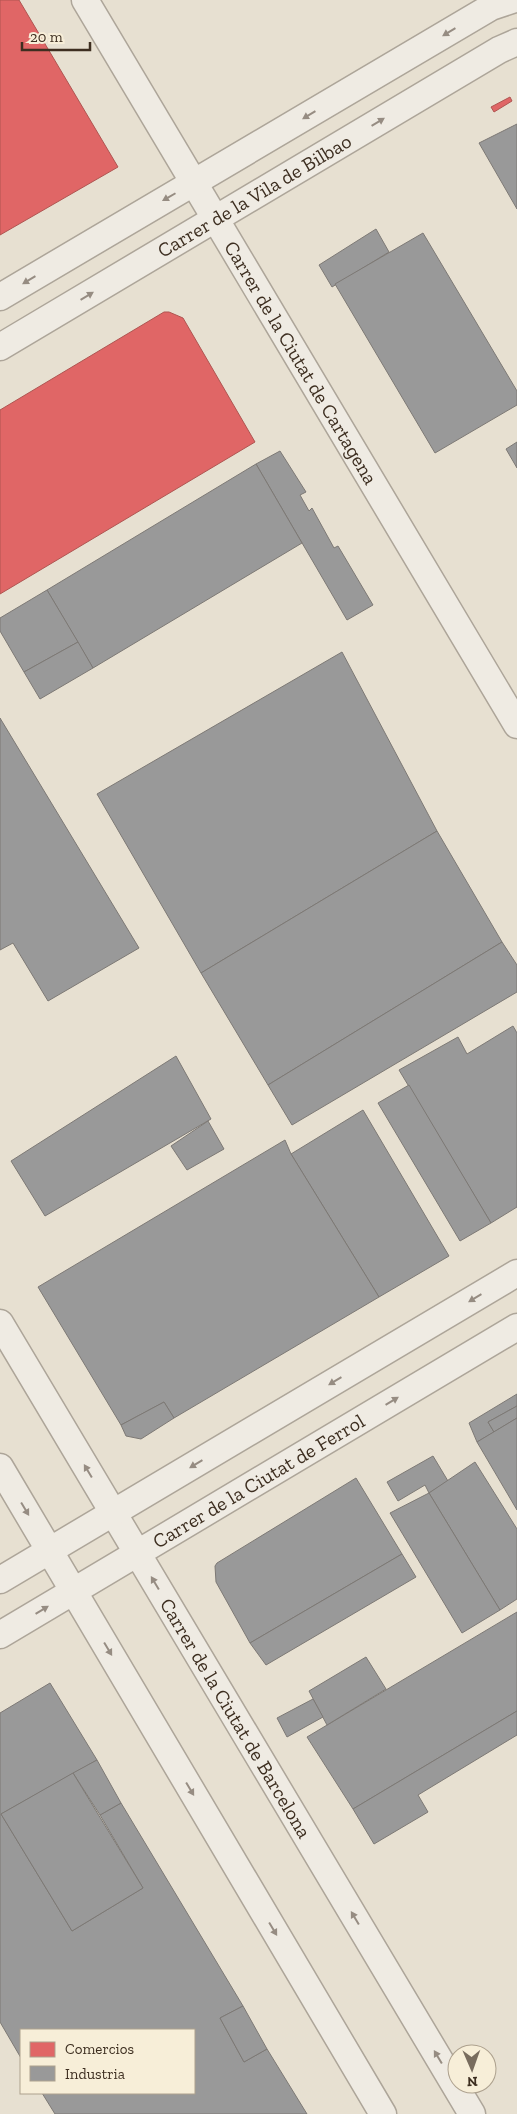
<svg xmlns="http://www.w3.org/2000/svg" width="517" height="2114" viewBox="0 0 517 2114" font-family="'Zilla Slab',serif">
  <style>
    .shops { fill: #e06666; stroke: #af5551 }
    .industry { fill: #999; stroke: #7d7975 }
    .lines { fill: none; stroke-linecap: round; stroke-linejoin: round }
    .minor-casing { stroke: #ada599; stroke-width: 29 }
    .minor { stroke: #efebe3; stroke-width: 26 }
    .oneway { fill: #968c82 }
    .labels { text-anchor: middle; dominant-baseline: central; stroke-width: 5; stroke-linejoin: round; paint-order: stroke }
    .street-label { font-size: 20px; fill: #3d2e20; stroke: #f7eed8 }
  </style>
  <rect width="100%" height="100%" fill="#e7e0d1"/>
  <g class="shops">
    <polygon points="0,0 19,0 118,167 0,235"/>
    <polygon points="510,97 512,101 494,112 491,107"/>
    <polygon points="164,312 169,312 183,318 255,442 0,594 0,410"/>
  </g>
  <g class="industry">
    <polygon points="517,124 517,209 479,143"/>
    <polygon points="376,229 389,252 332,287 319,265"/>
    <polygon points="423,233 517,391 517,405 435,453 335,284"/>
    <polygon points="517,442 517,468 506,449"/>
    <polygon points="280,451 306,492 300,495 309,511 312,508 334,548 338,546 373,605 347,620 256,464"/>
    <polygon points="256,464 302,543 93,668 47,590"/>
    <polygon points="47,590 78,642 24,672 0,631 0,618"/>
    <polygon points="78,642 93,668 40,699 24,672"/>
    <polygon points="342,652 437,831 201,973 97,794"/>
    <polygon points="0,718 139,948 48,1001 13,943 0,950"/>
    <polygon points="437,831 502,942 268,1085 201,973"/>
    <polygon points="502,942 517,965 517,992 292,1125 268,1085"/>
    <polygon points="513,1026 517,1033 517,1207 491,1223 399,1070 458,1037 467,1054"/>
    <polygon points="176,1056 211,1119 45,1216 11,1161"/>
    <polygon points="409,1085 491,1223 460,1241 378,1103"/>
    <polygon points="363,1110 449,1256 379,1297 291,1154"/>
    <polygon points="208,1121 224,1149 187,1170 171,1146"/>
    <polygon points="285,1140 291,1154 379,1297 174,1418 164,1402 121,1425 38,1287"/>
    <polygon points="517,1394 517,1406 488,1422 494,1432 477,1442 469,1423"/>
    <polygon points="164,1402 174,1418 141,1439 126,1436 121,1425"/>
    <polygon points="517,1406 517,1418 494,1432 488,1422"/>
    <polygon points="517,1418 517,1510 477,1442"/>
    <polygon points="433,1456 448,1481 429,1493 425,1485 398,1501 387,1482"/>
    <polygon points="475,1462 517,1529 517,1599 500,1610 429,1493"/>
    <polygon points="356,1478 402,1554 250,1643 216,1582 215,1566 217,1563"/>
    <polygon points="429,1493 500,1610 462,1633 390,1513"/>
    <polygon points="402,1554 416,1577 266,1665 250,1643"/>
    <polygon points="517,1612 517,1711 353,1809 307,1737"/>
    <polygon points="366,1657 386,1689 327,1725 309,1691"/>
    <polygon points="50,1683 97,1760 1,1814 72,1931 143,1888 100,1815 121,1803 243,2006 220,2018 244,2062 267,2049 307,2114 55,2114 42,2093 194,2093 194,2030 21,2030 21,2058 0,2022 0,1713"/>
    <polygon points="313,1699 323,1717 287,1737 277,1718"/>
    <polygon points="517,1711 517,1735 418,1795 428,1812 374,1844 353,1809"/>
    <polygon points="97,1760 121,1803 100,1815 73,1773"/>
    <polygon points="73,1773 143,1888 72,1931 1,1814"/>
    <polygon points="243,2006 267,2049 244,2062 220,2018"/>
  </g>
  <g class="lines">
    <defs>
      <g id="minor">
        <path id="s1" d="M 85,0 L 517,725"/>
        <polyline points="0,297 491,7 512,0"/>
        <path id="s2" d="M 0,347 L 499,50 L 517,42"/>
        <path id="s3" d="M 0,1323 L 472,2114"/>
        <polyline points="0,1467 383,2114"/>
        <polyline points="0,1580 517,1273"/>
        <path id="s4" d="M 0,1635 L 517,1327"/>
      </g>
    </defs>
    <use href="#minor" class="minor-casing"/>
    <use href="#minor" class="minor"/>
  </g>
  <defs><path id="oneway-solid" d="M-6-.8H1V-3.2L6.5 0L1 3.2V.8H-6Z" transform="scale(1.25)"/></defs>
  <g class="oneway">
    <use href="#oneway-solid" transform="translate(449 32) rotate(149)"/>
    <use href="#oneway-solid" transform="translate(309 115) rotate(149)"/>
    <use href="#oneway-solid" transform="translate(378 122) rotate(-31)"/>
    <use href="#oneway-solid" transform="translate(169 197) rotate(150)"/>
    <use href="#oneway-solid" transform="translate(29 280) rotate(149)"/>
    <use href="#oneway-solid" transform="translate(87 296) rotate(-31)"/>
    <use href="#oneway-solid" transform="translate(475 1298) rotate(149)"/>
    <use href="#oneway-solid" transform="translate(335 1381) rotate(149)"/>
    <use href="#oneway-solid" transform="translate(392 1401) rotate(-31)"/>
    <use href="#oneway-solid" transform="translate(196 1464) rotate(149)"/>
    <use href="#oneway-solid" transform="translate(88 1471) rotate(-121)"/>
    <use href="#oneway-solid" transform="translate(25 1509) rotate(59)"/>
    <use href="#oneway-solid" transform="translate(155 1583) rotate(-121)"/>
    <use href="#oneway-solid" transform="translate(42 1610) rotate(-31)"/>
    <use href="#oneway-solid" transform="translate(108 1649) rotate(59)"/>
    <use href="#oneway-solid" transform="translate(190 1789) rotate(59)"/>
    <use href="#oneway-solid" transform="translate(355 1918) rotate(-121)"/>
    <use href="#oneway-solid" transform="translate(273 1929) rotate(59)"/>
    <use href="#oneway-solid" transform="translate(438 2057) rotate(-121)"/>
  </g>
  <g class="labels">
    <g class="street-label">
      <text stroke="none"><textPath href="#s2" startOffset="296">Carrer de la Vila de Bilbao</textPath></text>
      <text stroke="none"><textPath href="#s1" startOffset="422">Carrer de la Ciutat de Cartagena</textPath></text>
      <text stroke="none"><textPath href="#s4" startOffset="301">Carrer de la Ciutat de Ferrol</textPath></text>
      <text stroke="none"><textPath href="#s3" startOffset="460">Carrer de la Ciutat de Barcelona</textPath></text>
    </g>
  </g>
  <rect x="20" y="2029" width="175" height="65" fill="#f7eed8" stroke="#ada18e"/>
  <rect x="30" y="2042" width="25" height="15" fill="#e06666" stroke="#ada18e"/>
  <text x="65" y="2054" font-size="15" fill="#3d2e20">Comercios</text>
  <rect x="30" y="2066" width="25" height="15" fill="#999999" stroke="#ada18e"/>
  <text x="65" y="2079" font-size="15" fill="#3d2e20">Industria</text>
  <g transform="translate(472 2069) rotate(178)"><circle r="24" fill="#f7eed8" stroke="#ada18e"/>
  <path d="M0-4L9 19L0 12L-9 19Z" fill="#786c5e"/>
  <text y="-8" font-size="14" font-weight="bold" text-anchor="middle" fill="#3d2e20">N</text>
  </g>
  <path d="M22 42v8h68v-8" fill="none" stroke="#3d2e20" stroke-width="2.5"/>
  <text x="30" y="42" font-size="15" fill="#3d2e20" stroke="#f7eed8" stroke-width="4" paint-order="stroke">20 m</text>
</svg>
